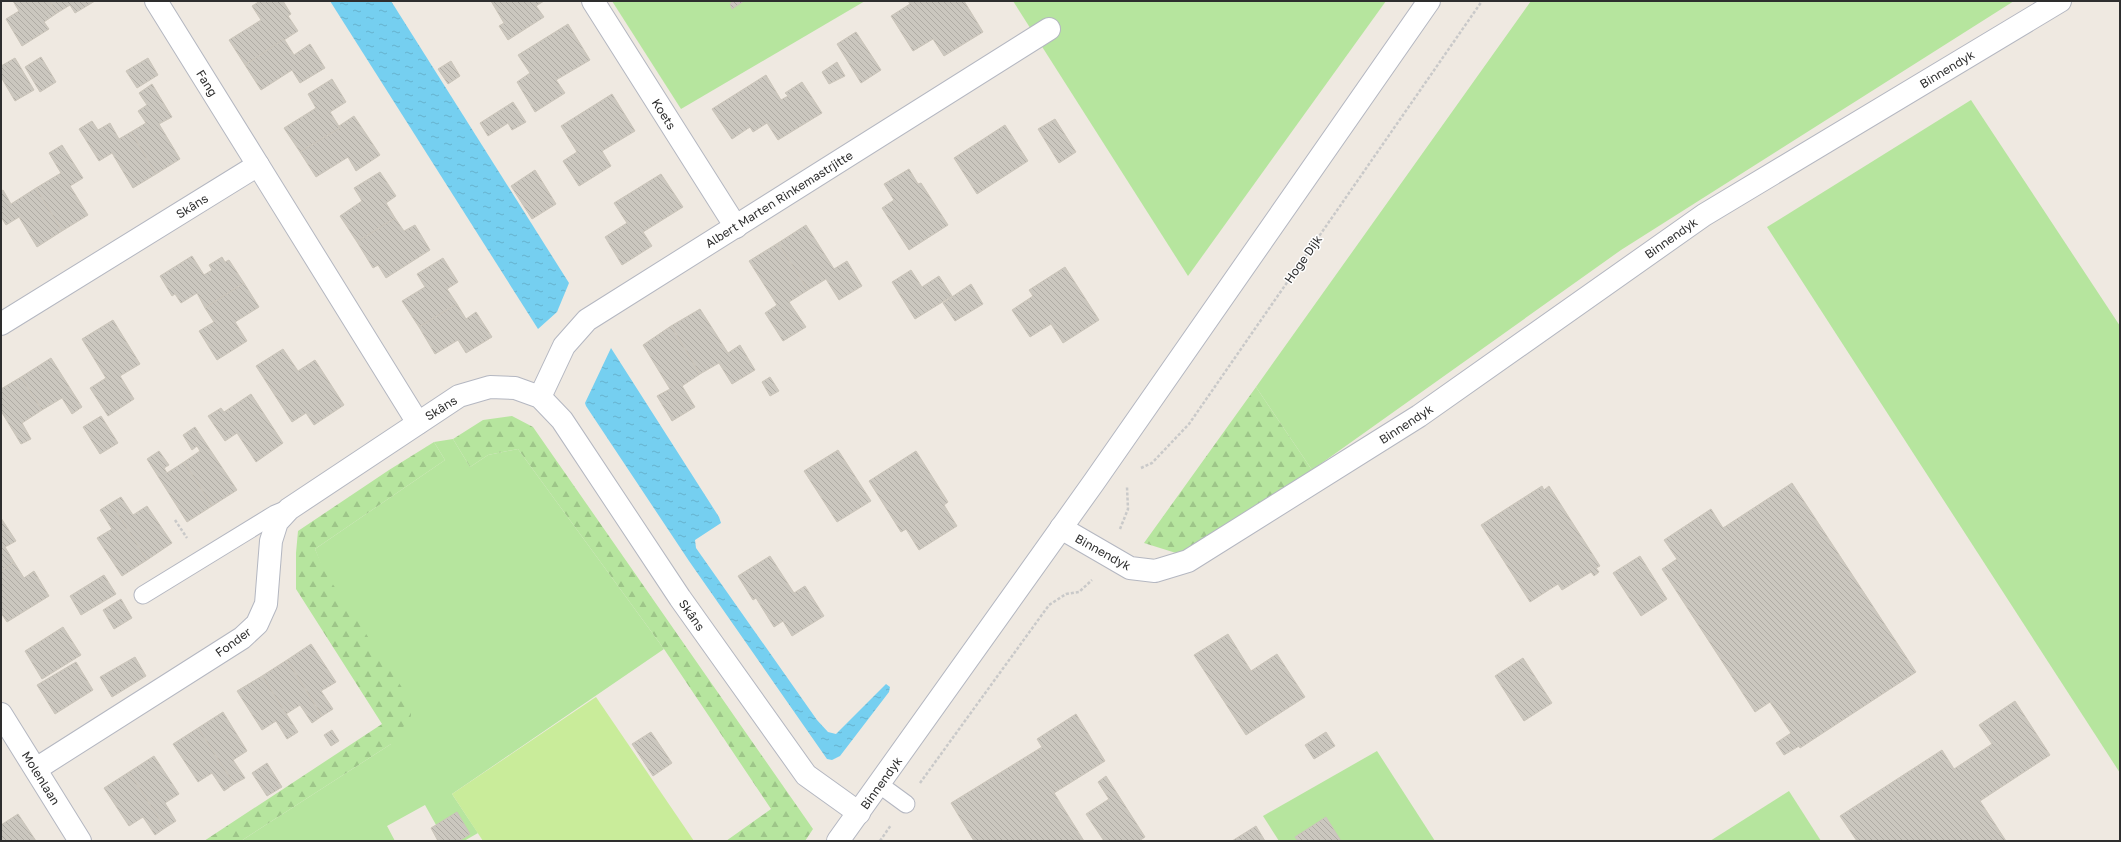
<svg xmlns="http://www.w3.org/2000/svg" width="2121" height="842" viewBox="0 0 2121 842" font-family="'Golos Text',sans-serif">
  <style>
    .grass { fill: #b6e59e }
    .forest { fill: url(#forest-firs) }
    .pitch { fill: #c9ec9a }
    .water { fill: url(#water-ripples) }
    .building { fill: url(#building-back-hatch); stroke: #cbc5ba }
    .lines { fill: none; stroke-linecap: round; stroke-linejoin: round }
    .service-casing { stroke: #b4b7c1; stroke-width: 19 }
    .minor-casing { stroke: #b4b7c1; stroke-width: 24 }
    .secondary-casing { stroke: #b4b7c1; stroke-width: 24 }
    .path { stroke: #c9c9c9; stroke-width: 2.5; stroke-dasharray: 3 2; stroke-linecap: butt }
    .service { stroke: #fff; stroke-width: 17 }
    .minor { stroke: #fff; stroke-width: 22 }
    .secondary { stroke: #fff; stroke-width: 22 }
    .labels { text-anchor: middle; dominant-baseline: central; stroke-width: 3; stroke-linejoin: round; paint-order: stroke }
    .street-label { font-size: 12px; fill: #2e2e2e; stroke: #fff }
  </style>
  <defs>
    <pattern id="forest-firs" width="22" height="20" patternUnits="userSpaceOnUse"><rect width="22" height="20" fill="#b6e59e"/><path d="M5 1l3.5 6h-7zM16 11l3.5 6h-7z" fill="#9dc588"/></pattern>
    <pattern id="water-ripples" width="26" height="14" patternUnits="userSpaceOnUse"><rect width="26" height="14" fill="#75cff0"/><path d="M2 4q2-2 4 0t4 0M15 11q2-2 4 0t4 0" fill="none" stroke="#66b2ce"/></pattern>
    <pattern id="building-back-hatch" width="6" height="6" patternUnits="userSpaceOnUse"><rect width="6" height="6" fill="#cbc7bf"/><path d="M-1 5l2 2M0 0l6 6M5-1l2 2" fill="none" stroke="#afaba4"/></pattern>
  </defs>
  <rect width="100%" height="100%" fill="#efe9e1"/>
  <g class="grass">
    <polygon points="612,1 865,1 681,109"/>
    <polygon points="1013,1 1386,1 1188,276"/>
    <polygon points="1531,1 2014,1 1621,250 1312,470 1256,387"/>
    <polygon points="1971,100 2120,326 2120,773 1767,227"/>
    <polygon points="453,439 470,467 488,455 518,449 664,649 452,794 478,833 464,841 445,841 425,805 387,826 395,841 241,841 391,744 315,549 445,460 434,442"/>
    <polygon points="1377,751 1435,841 1279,841 1263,816"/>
    <polygon points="1789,791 1821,841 1710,841"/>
  </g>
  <g class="forest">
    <polygon points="1256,387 1312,470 1219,533 1198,551 1176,553 1144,543"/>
    <polygon points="512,416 533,427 813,829 805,841 726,841 771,809 664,649 518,449 488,455 470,467 453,439 483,420"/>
    <polygon points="434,442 445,460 315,549 326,574 411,701 411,716 391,744 241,841 204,841 382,724 296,589 296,553 298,531 389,470"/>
  </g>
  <polygon class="pitch" points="596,697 694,841 483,841 452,794"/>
  <g class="water">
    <polygon points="330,1 391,1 569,283 557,312 538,329"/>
    <polygon points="611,348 719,517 721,523 695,540 696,548 817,720 828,732 836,734 886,684 890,687 889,692 840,756 832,760 827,759 689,561 586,406 585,403"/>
  </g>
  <g class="building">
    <polygon points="13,1 50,1 57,13 44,22 49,29 22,46 6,19 19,11"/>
    <polygon points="50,1 95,1 75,13 70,5 57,13"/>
    <polygon points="260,1 283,1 291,14 288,16 298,31 245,65 229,40 261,20 252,6"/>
    <polygon points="491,1 544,1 536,6 544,17 508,40 499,26 504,23"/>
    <polygon points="733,1 744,1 732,9 730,4"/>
    <polygon points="908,1 964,1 983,32 944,56 933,39 913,51 891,16 910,4"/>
    <polygon points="568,24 590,60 556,80 565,93 535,112 517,82 530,73 518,55"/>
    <polygon points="856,32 881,70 861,83 837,44"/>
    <polygon points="284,39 294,55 310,44 325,68 300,83 292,70 261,90 245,65"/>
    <polygon points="41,57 56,82 40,92 25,67"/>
    <polygon points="15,58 34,90 15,101 1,77 1,66"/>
    <polygon points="148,58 158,75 137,88 126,71"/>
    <polygon points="451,61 460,76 448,84 438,69"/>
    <polygon points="837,62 845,76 829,84 822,72"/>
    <polygon points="766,75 781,100 788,96 785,93 802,82 822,113 778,140 767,123 753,132 750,127 732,139 712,109"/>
    <polygon points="332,79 346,102 330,112 340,128 300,152 284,128 316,108 308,94"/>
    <polygon points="152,84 172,117 159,124 180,159 156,174 131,132 146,123 138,111 147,105 139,93"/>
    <polygon points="612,94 635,131 602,151 611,166 579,186 563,161 577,152 561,126"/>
    <polygon points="513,102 526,122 512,130 508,123 488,136 480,123"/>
    <polygon points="354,116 380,155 356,171 348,157 316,177 300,152 340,128 339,126"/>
    <polygon points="1055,119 1076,152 1059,163 1038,129"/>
    <polygon points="92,121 98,130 110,123 119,139 131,132 156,174 133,188 112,153 99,161 79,129"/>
    <polygon points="1005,125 1028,161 977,194 954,158"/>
    <polygon points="62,145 83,178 70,186 88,215 62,231 36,188 61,173 49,153"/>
    <polygon points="909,169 918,184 921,183 948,225 909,250 882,208 894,200 884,184"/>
    <polygon points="535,170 556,204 532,219 511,186"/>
    <polygon points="380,172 396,196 386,203 395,218 357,242 340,216 362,201 354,188"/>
    <polygon points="661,174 683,207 643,232 652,246 622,265 605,237 627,223 614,203"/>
    <polygon points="36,188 62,231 37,247 19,217 6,225 1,217 1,191 3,190 11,204"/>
    <polygon points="395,218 404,231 415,225 430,250 386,278 378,265 373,268 357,242"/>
    <polygon points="806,225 834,269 847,261 862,286 839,300 826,279 808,290 778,243"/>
    <polygon points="778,243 808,290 789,302 806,327 783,341 765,313 777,305 749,261"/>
    <polygon points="192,256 204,275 212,270 209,265 222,257 225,262 229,260 244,283 205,308 197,293 181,303 175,294 172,296 160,276"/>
    <polygon points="443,258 458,282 447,289 457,304 419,327 402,301 425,287 417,274"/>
    <polygon points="1065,267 1099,320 1063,343 1051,324 1030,337 1012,310 1033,296 1029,290"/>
    <polygon points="911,270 922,287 939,276 952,296 915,319 892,282"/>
    <polygon points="244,283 259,307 235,322 247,341 217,360 199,331 214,322 205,308"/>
    <polygon points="971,284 983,304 955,321 943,303"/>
    <polygon points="457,304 466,319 476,312 492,337 466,353 458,340 435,354 419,327"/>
    <polygon points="700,309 728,353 740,345 755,370 732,384 719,363 700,374 671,326"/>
    <polygon points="113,320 140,364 120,376 134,399 108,416 90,388 106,378 82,339"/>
    <polygon points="671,326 700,374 682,386 695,407 672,421 657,396 670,389 643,345"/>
    <polygon points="283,349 298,371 315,360 344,405 314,425 306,413 292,422 256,366"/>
    <polygon points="51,358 82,407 72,414 62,398 42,410 21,377"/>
    <polygon points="21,377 42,410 22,423 31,439 21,444 1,411 1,389"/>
    <polygon points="770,377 779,391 770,396 762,382"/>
    <polygon points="251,394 283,443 256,462 237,433 225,441 208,416 221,408 224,412"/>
    <polygon points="101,416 118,443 100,454 83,427"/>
    <polygon points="195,427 237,490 212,506 184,462 200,451 197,446 192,450 183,435"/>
    <polygon points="838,450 871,501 837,522 804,471"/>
    <polygon points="159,451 169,465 164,468 167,473 184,462 212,506 187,522 147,459"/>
    <polygon points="916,451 948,502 944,505 957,526 919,550 906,529 901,532 869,481"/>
    <polygon points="1792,483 1916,672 1800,748 1799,746 1784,755 1776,743 1791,733 1770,702 1755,712 1662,569 1677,559 1664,540 1711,509 1723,528"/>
    <polygon points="1542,486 1544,490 1549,486 1600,566 1596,568 1599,572 1594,576 1591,572 1562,590 1558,584 1530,602 1481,525"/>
    <polygon points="121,497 133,515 147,506 172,543 147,560 111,503"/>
    <polygon points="111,503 147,560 122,576 97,538 112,529 100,510"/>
    <polygon points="1,518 16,541 5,547 14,562 1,571"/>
    <polygon points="770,556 794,593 805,586 824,616 792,636 783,621 774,627 756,598 753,600 738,576"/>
    <polygon points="1640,556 1667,599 1641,616 1613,573"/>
    <polygon points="14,562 24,578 34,571 49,596 7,622 1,613 1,571"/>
    <polygon points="104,575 116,594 81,615 70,596"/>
    <polygon points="121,599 132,618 114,629 103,610"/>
    <polygon points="63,627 81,655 42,679 25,651"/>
    <polygon points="1228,634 1251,671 1277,654 1305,697 1246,735 1194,655"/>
    <polygon points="311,644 336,682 321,691 333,709 322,716 287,660"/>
    <polygon points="135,657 146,676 112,697 100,677"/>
    <polygon points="1523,658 1552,703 1524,721 1495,676"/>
    <polygon points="287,660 322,716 312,723 300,705 286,714 262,676"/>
    <polygon points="76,662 93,690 55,714 37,685"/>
    <polygon points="262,676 298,732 287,739 276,721 262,730 237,691"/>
    <polygon points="2015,701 2050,755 1980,801 2006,841 1857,841 1840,816 1942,750 1954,769 1992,744 1979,725"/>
    <polygon points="223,712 247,751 233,760 245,778 234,784 198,728"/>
    <polygon points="1076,714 1105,761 1054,793 1084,841 974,841 951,803 1042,747 1037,739"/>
    <polygon points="198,728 234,784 224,791 212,773 198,782 173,744"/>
    <polygon points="332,730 339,741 331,746 324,735"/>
    <polygon points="651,732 672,763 653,776 632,744"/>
    <polygon points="1326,732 1335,746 1314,759 1305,745"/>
    <polygon points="154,756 179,794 165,803 176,821 165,828 129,772"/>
    <polygon points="267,763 282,787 267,796 252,773"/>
    <polygon points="129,772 165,828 155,835 143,817 129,826 104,788"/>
    <polygon points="1106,776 1145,837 1139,841 1104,841 1086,814 1109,799 1098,782"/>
    <polygon points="457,812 470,834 459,841 438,841 431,828"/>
    <polygon points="18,814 36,841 1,841 1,825"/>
    <polygon points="1326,817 1341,841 1298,841 1295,837"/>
    <polygon points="1256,826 1265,841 1232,841"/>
  </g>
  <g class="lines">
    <defs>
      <g id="service">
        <polyline points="143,595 275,514 287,509"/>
        <polyline points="880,785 906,804"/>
      </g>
      <g id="minor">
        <polyline points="156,1 258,165"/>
        <polyline points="593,1 736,227"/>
        <polyline points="1,324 258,165 418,423"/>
        <polyline points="540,397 564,346 587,320 1049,29"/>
        <polyline points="1061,528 1130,568 1155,571 1188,561 1419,416 1704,215 2060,1"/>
        <polyline points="1,714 80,841"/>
        <polyline points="36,769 242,638 257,624 266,604 271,541 277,522 289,509 459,396 490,387 515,388 540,397 562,420 680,598 806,775 859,813"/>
      </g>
      <polyline id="secondary" points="838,841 1094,482 1429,1"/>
    </defs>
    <use href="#service" class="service-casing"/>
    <use href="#minor" class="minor-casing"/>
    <use href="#secondary" class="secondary-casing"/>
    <g class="path">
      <polyline points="1141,468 1152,463 1189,424 1482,1"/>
      <polyline points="175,520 187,538"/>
      <polyline points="1120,529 1128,509 1127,487"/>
      <polyline points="920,783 1049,605 1066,594 1079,592 1092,580"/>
      <polyline points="880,841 891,825"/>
    </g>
    <use href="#service" class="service"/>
    <use href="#minor" class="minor"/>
    <use href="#secondary" class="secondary"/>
  </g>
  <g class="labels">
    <g class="street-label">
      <text transform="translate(1947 69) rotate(-31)">Binnendyk</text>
      <text transform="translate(207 83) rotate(58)">Fang</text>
      <text transform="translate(664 114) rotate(58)">Koets</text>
      <text transform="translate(779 199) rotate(-32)">Albert Marten Rinkemastrjitte</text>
      <text transform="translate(192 206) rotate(-32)">Skâns</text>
      <text transform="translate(1671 238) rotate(-35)">Binnendyk</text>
      <text transform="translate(1303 259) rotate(-55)">Hoge Dijk</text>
      <text transform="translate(441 408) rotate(-32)">Skâns</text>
      <text transform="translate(1406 424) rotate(-33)">Binnendyk</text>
      <text transform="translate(1103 552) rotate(29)">Binnendyk</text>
      <text transform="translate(692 615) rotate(55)">Skâns</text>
      <text transform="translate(233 642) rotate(-36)">Fonder</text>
      <text transform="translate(41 778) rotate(58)">Molenlaan</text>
      <text transform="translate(881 783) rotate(-54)">Binnendyk</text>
    </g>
  </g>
  <rect width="2121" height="842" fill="none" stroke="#2e2e2e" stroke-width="4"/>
</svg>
